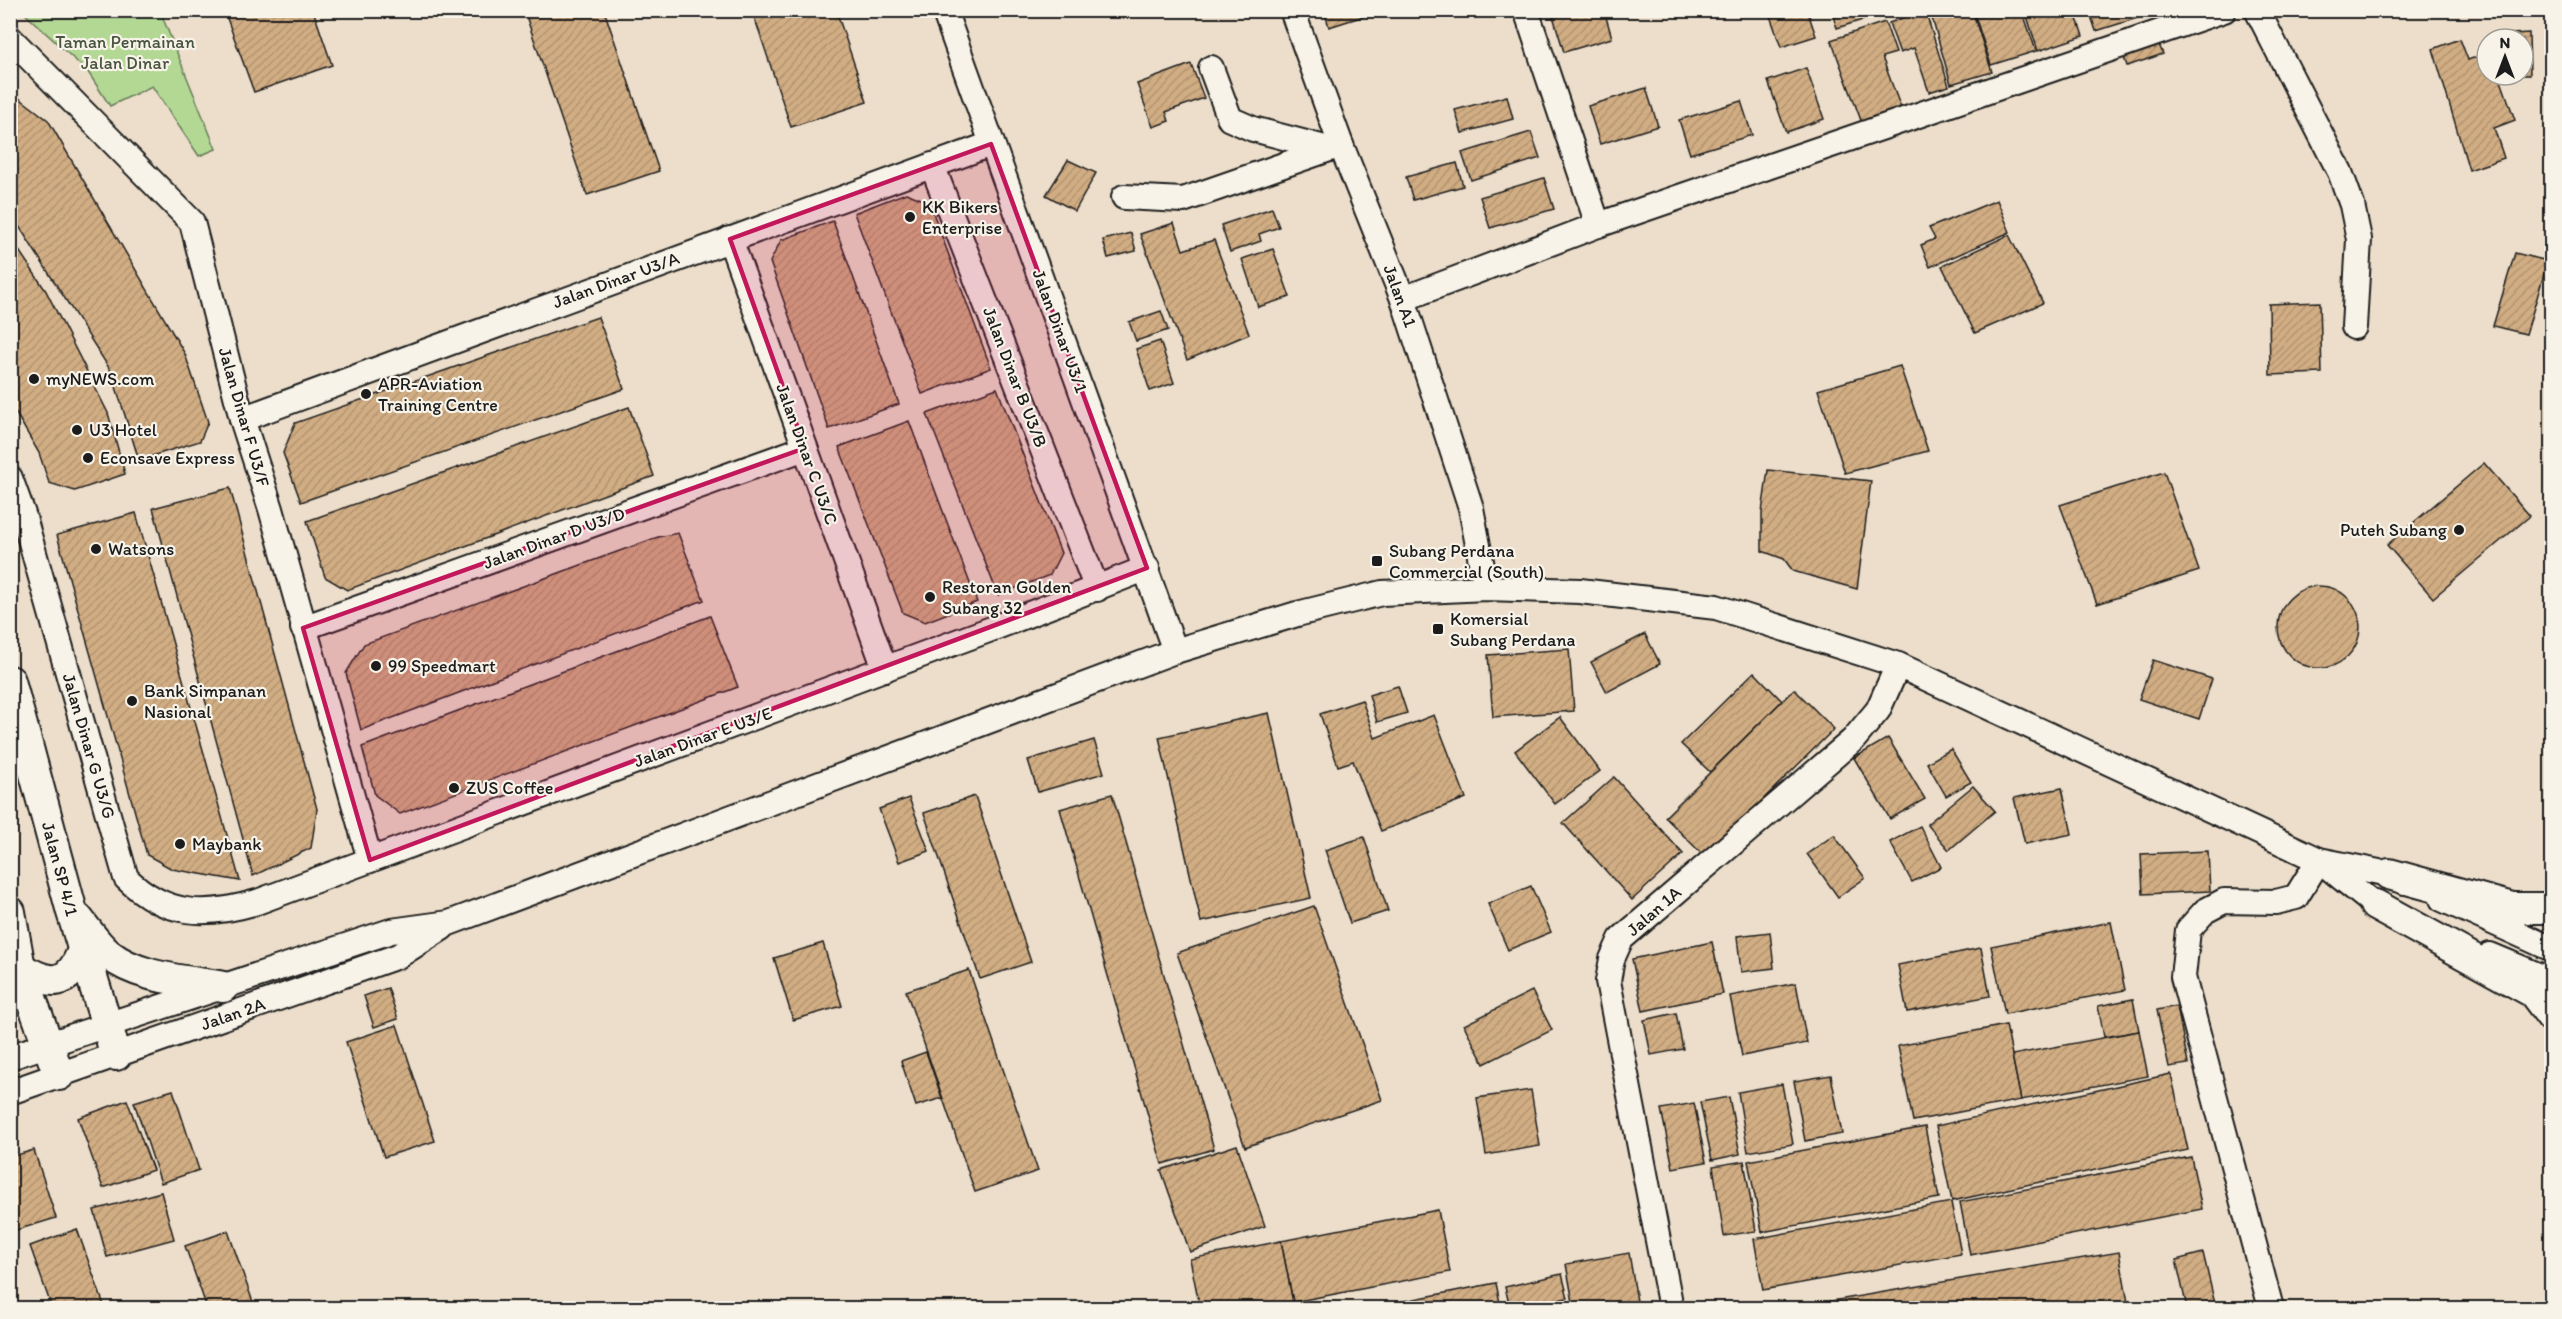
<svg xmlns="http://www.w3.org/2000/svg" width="2562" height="1319" viewBox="0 0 2562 1319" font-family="Itim,sans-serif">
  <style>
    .green { fill: #b2d894; stroke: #677a58; stroke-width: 1.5 }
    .building { fill: url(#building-hatch); stroke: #1c1c1c; stroke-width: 1.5 }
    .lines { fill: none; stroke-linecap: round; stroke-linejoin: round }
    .minor-casing { stroke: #1c1c1c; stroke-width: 28 }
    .major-casing { stroke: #1c1c1c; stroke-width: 34 }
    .minor { stroke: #f7f3e8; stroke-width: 24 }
    .major { stroke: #f7f3e8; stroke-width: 30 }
    .marked { fill: #c2185b; fill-opacity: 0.2; stroke: #c2185b; stroke-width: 4.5; stroke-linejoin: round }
    .poi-dot { fill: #1c1c1c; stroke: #f7f3e8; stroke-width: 2 }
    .labels { text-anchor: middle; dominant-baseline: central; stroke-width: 4.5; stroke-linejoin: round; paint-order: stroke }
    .park-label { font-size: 18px; fill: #495440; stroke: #f7f3e8 }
    .poi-label { font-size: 18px; fill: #1c1c1c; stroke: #f7f3e8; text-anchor: start }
    .street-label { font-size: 18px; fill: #1c1c1c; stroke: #f7f3e8 }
  </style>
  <defs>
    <pattern id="building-hatch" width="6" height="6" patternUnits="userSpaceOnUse" patternTransform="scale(1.5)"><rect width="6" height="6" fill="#d1ad83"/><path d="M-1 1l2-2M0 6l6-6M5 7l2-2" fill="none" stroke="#b39471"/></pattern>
  </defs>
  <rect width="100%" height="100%" fill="#ecdeca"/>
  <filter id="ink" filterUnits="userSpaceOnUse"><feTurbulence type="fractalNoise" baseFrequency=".0167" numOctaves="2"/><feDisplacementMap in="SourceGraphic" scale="12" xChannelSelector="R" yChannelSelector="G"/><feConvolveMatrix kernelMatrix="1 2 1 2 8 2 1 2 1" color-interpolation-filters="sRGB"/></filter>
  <g filter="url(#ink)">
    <polygon class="green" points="22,11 160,11 216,149 199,156 152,86 110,106 88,72"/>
    <g class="building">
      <polygon points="224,10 313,10 332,65 254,92"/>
      <polygon points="524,10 604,10 659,171 587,195"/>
      <polygon points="752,10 836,10 867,102 791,127"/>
      <polygon points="1324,10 1383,10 1329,27"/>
      <polygon points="1571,10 1604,10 1612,38 1564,52 1553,16"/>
      <polygon points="1768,10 1807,10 1816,36 1781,47"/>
      <polygon points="1831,10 1867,10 1869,18 1837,28"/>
      <polygon points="1925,10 1949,86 1929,92 1914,48 1900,53 1889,23"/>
      <polygon points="1972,10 1992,72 1951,84 1930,11"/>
      <polygon points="1973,10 2022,10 2036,51 1991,65"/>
      <polygon points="2025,10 2074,10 2083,36 2038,51"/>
      <polygon points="2089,10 2163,10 2096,31"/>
      <polygon points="2550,10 2552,10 2552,67 2549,67"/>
      <polygon points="1885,22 1896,53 1882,57 1902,111 1862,123 1831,40"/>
      <polygon points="2529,33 2530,75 2512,75 2523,75 2523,39 2511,39 2511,34"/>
      <polygon points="2460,39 2468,60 2487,53 2487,75 2499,75 2515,120 2494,128 2504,158 2469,170 2433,49"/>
      <polygon points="2157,40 2163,54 2127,66 2122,52"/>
      <polygon points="1191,64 1204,98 1166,112 1169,121 1153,127 1137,84"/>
      <polygon points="1806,68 1824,119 1786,132 1768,81"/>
      <polygon points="1646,88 1658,126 1600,144 1588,106"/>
      <polygon points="10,91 48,120 185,354 208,422 200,441 139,460 111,371 10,212"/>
      <polygon points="1507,96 1513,119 1462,133 1455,110"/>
      <polygon points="1741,101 1752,135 1690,154 1679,120"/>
      <polygon points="1531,132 1540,158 1471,180 1462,153"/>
      <polygon points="1068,160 1096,173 1075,211 1046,195"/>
      <polygon points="1457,163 1463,186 1413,200 1406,177"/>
      <polygon points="1544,178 1554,209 1490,228 1480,197"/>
      <polygon points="906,193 929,202 991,368 922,394 854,213"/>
      <polygon points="1997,200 2010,232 1930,267 1921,245 1935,239 1929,228"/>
      <polygon points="1272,208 1279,227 1259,234 1261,241 1230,252 1221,225"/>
      <polygon points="833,221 899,404 829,429 770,262 781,240"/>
      <polygon points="1174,223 1183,250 1214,240 1249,334 1187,360 1140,234"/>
      <polygon points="1131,233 1136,251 1108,258 1103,240"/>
      <polygon points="2009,235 2043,303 1975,333 1942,266"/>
      <polygon points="10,237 46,291 108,413 125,474 75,491 49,483 39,453 10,403"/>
      <polygon points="1273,249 1290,297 1258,307 1242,259"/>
      <polygon points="2515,253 2548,261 2526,334 2493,326"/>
      <polygon points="2320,302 2322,373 2270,375 2269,304"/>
      <polygon points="1161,311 1168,330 1136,341 1129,322"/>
      <polygon points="598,317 624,389 301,502 283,453 295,423"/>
      <polygon points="1160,341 1174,383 1150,391 1136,349"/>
      <polygon points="1900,366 1928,451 1845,473 1818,390"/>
      <polygon points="997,388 1061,553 1050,575 998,595 927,414"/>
      <polygon points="629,407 654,476 347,590 325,577 307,521"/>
      <polygon points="909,421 977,602 925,622 903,613 839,447"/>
      <polygon points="2484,463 2530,516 2433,598 2387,545"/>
      <polygon points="1768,470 1871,481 1857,589 1793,571 1784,559 1762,551 1762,512"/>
      <polygon points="2164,472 2199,571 2097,604 2060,505"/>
      <polygon points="230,488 317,809 311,848 253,876 153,508"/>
      <polygon points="136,513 240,881 172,869 147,855 57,535"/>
      <polygon points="678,533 704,600 361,730 346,673 364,644 658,537"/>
      <circle cx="2319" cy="627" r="41"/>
      <polygon points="710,616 738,687 400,814 375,795 362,747"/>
      <polygon points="1645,634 1660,664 1607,692 1591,662"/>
      <polygon points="1569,649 1574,711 1493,717 1488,655"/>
      <polygon points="2153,660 2212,679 2199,719 2139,699"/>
      <polygon points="1754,672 1782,701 1710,772 1681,744"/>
      <polygon points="1398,686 1407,713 1377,722 1369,695"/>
      <polygon points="1794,689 1834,729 1705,857 1665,817"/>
      <polygon points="1362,700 1375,738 1434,715 1466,798 1381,831 1353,761 1338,766 1320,714"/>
      <polygon points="1269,713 1311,898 1201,922 1159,737"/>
      <polygon points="1560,717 1600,771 1555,804 1515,751"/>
      <polygon points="1888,738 1925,799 1890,819 1854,758"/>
      <polygon points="1094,740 1104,773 1038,792 1028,760"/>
      <polygon points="1951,749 1971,782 1946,796 1927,763"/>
      <polygon points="1614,777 1683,854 1632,900 1563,823"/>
      <polygon points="1973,786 1995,811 1949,850 1927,824"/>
      <polygon points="2062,788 2072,834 2025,844 2014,798"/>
      <polygon points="1112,794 1214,1149 1162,1164 1060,809"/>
      <polygon points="975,796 1031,962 980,979 924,813"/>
      <polygon points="909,798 929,851 899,862 879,809"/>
      <polygon points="1920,826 1941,867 1912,882 1890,842"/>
      <polygon points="1834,835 1865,878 1838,897 1807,854"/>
      <polygon points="1364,837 1388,911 1350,923 1325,850"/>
      <polygon points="2208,851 2210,891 2143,894 2141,854"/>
      <polygon points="1531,886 1551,932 1508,950 1488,904"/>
      <polygon points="1314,906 1382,1100 1245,1147 1177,953"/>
      <polygon points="2111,922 2125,990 2005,1014 1991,946"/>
      <polygon points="1770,932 1774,968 1741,972 1737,936"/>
      <polygon points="1712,942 1723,994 1643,1011 1632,959"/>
      <polygon points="823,943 842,1006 793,1020 774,958"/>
      <polygon points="1981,948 1990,996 1907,1012 1898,965"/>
      <polygon points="969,970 1038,1171 975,1192 906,991"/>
      <polygon points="1796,983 1807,1043 1742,1056 1730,996"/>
      <polygon points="388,988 398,1019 374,1027 364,996"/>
      <polygon points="1532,991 1552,1030 1484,1064 1464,1025"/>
      <polygon points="2133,999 2139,1031 2104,1037 2098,1006"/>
      <polygon points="2177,1006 2188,1064 2169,1067 2157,1010"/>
      <polygon points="1676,1013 1683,1049 1651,1055 1644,1020"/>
      <polygon points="397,1025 435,1141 384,1157 346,1042"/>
      <polygon points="2006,1025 2021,1100 1913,1121 1898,1046"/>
      <polygon points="2139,1031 2148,1076 2021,1100 2012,1055"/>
      <polygon points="926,1052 942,1098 916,1106 901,1061"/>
      <polygon points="2171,1074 2188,1150 1952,1201 1936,1126"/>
      <polygon points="1831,1075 1842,1134 1805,1141 1794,1081"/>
      <polygon points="1782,1084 1793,1144 1748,1152 1738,1092"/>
      <polygon points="173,1090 199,1170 161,1183 134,1102"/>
      <polygon points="1531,1090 1540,1146 1486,1155 1477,1098"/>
      <polygon points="1729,1097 1740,1154 1712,1160 1700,1102"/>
      <polygon points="127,1100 153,1170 103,1188 78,1118"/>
      <polygon points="1694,1103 1706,1162 1673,1168 1661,1109"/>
      <polygon points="1925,1127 1939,1198 1762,1232 1748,1161"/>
      <polygon points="1237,1145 1265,1226 1190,1252 1161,1170"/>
      <polygon points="34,1150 56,1218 10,1232 10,1157"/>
      <polygon points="2191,1157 2202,1209 1970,1255 1960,1202"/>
      <polygon points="1744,1161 1756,1231 1724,1236 1713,1166"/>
      <polygon points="161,1192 174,1239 107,1257 94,1210"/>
      <polygon points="1951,1202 1961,1254 1763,1290 1754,1239"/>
      <polygon points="1438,1210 1450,1272 1293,1302 1281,1241"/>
      <polygon points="77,1229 105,1308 52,1308 30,1246"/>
      <polygon points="228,1231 255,1308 207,1308 185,1246"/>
      <polygon points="1281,1241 1294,1308 1200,1308 1190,1259"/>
      <polygon points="2119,1252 2129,1308 1791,1308"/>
      <polygon points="1629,1253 1638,1307 1574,1308 1566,1264"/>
      <polygon points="2203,1253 2215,1304 2187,1308 2176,1260"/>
      <polygon points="1562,1274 1568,1298 1510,1308 1505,1287"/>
      <polygon points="1496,1283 1501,1308 1369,1308"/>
    </g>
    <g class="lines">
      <defs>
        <g id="minor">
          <polyline points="944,10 1175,651"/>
          <polyline points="1292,10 1341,145 1403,299 1471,508 1486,588"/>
          <polyline points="1526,10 1598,225"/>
          <polyline points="2257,10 2340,172 2352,205 2359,239 2354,327"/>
          <polyline points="10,38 192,222 242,419 271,509 370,860"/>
          <polyline points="1211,68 1230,119 1253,129 1329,149"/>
          <polyline points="932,165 1097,589"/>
          <polyline points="1124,197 1183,200 1341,145"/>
          <polyline points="730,239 885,669"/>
          <polyline points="1403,299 1598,225 2224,10"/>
          <polyline points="242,419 991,144"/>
          <path d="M 10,478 L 23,514 L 126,878 C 166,917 206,917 257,902 L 994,628 L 1147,568"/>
          <polyline points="303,628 805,448"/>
          <polyline points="2323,863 2375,905 2392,913"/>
          <polyline points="2442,899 2552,949"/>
          <polyline points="2490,955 2552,981"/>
          <polyline points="10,1057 391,931 449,923 1175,651 1297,614 1382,593 1486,588 1580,591 1716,607 1898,665 2319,860 2389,874 2405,882"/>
          <polyline points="10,1092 398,956 442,928"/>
          <polyline points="1671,1308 1608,981 1612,959 1621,939 1853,740 1878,710 1898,665"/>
          <polyline points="2271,1308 2183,977 2188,930 2205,911 2224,901 2276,902 2296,897 2319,860"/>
        </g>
        <g id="major">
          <polyline points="10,681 72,912 116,1055"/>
          <polyline points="2389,874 2512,908 2552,908"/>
          <polyline points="2375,905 2533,992 2552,1017"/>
          <polyline points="10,912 20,968 59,1075"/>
          <path d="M 78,919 C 87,930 97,945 108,954 C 139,979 186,980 223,987"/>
          <path d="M 20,968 C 51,986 69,987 83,950"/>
        </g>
      </defs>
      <use href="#minor" class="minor-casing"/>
      <use href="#major" class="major-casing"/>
      <use href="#minor" class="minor"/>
      <use href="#major" class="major"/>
    </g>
  </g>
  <path class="marked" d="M 991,144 L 1147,568 L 370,860 L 303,628 L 805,448 L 730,239 Z"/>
  <g class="poi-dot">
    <circle cx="910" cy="217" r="6"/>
    <circle cx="34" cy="379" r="6"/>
    <circle cx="366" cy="394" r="6"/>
    <circle cx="77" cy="430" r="6"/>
    <circle cx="88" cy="458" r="6"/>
    <circle cx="2459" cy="530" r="6"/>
    <circle cx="96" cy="549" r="6"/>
    <rect x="1371" y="555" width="12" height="12" rx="3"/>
    <circle cx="930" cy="597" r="6"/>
    <rect x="1432" y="623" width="12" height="12" rx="3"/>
    <circle cx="376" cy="666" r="6"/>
    <circle cx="132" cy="701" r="6"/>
    <circle cx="454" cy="788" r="6"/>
    <circle cx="180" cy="844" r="6"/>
  </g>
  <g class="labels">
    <g class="park-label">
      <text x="125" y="42">Taman Permainan<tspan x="125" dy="21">Jalan Dinar</tspan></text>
    </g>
    <g class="poi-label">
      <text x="922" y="207">KK Bikers<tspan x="922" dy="21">Enterprise</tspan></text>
      <text x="46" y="379">myNEWS.com</text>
      <text x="378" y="384">APR-Aviation<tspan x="378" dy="21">Training Centre</tspan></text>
      <text x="89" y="430">U3 Hotel</text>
      <text x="100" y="458">Econsave Express</text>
      <text x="2447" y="530" text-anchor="end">Puteh Subang</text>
      <text x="108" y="549">Watsons</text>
      <text x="1389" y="551">Subang Perdana<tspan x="1389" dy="21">Commercial (South)</tspan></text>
      <text x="942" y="587">Restoran Golden<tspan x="942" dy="21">Subang 32</tspan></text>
      <text x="1450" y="619">Komersial<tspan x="1450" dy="21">Subang Perdana</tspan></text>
      <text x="388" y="666">99 Speedmart</text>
      <text x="144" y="691">Bank Simpanan<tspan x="144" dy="21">Nasional</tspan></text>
      <text x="466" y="788">ZUS Coffee</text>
      <text x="192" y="844">Maybank</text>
    </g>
    <g class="street-label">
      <text transform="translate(616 280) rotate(-20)">Jalan Dinar U3/A</text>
      <text transform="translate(1400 296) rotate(70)">Jalan A1</text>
      <text transform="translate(1060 331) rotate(70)">Jalan Dinar U3/1</text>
      <text transform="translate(1015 377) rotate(69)">Jalan Dinar B U3/B</text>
      <text transform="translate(244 417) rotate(74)">Jalan Dinar F U3/F</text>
      <text transform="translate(807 454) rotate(70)">Jalan Dinar C U3/C</text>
      <text transform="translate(554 538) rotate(-20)">Jalan Dinar D U3/D</text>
      <text transform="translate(703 737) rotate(-20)">Jalan Dinar E U3/E</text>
      <text transform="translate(89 746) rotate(74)">Jalan Dinar G U3/G</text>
      <text transform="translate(60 869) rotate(75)">Jalan SP 4/1</text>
      <text transform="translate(1654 911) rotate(-41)">Jalan 1A</text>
      <text transform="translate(233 1014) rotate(-19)">Jalan 2A</text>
    </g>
  </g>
  <rect width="2562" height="1319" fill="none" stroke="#f7f3e8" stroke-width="36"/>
  <rect x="18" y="18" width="2526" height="1283" fill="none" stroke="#1c1c1c" stroke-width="2" filter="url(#ink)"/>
  <g transform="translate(2505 57)"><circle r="28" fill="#f7f3e8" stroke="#9f9d96" stroke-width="1.5"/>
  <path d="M0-4.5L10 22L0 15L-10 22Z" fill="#1c1c1c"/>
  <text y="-9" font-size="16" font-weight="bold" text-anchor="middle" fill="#1c1c1c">N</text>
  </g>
</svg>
